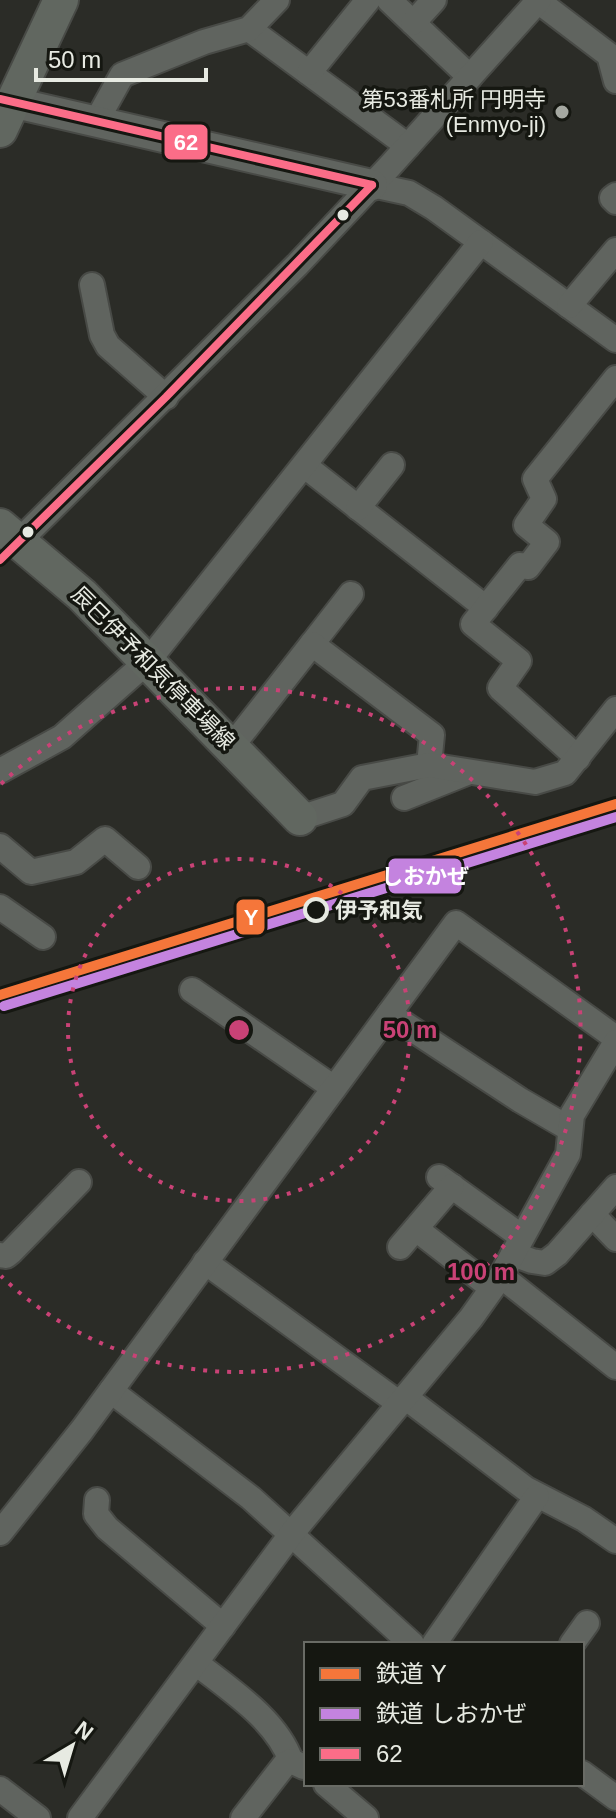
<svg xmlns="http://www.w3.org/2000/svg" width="616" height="1818" viewBox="0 0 616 1818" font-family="Helvetica,'Noto Sans JP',sans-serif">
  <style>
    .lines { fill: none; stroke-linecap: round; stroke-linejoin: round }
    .minor-casing { stroke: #484a46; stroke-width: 28 }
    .tertiary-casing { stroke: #484a46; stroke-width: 34 }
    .secondary-casing { stroke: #484a46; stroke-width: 38 }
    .minor { stroke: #60645f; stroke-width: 24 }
    .tertiary { stroke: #60645f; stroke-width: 30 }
    .secondary { stroke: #616760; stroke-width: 34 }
    .rail { stroke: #666864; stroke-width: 6 }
    .bus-1-casing { stroke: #151711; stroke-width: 14 }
    .bus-1 { stroke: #fb6d88; stroke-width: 8 }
    .rail-1-casing { stroke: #151711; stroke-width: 16 }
    .rail-2-casing { stroke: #151711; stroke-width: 16 }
    .rail-1 { stroke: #f5763a; stroke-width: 10 }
    .rail-2 { stroke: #c483df; stroke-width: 10 }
    .ring { fill: none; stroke: #c94276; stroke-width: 4; stroke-dasharray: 4 8 }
    .poi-dot { fill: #a5a8a1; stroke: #151711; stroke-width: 3 }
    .bus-dot { fill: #e7eae2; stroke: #151711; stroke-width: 3 }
    .stop-dot { fill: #151711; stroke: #e7eae2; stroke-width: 4 }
    .labels { text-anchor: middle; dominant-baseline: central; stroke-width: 7; stroke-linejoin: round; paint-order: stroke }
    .poi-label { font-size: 22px; fill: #e7eae2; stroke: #151711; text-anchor: end }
    .street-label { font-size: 22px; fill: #e7eae2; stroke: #151711 }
    .stop-label { font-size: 22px; font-weight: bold; fill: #e7eae2; stroke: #151711; text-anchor: start }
    .centre { fill: #c94276; stroke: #151711; stroke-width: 4 }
    .ring-label { font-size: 24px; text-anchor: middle; font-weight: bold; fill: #c94276; stroke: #151711; stroke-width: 7; stroke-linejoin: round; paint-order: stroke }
    .line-badge { stroke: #151711; stroke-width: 3 }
    .badge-label { font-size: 22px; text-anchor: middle; font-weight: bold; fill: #fff }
  </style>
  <rect width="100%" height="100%" fill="#2b2c27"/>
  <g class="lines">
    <defs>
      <g id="minor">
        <polyline points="389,0 470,77"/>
        <polyline points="538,1 609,55 616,81"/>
        <polyline points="413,23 434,0"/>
        <polyline points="249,29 408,146"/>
        <polyline points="309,73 368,0"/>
        <polyline points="97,120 122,75 204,42 249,29 277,0"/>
        <polyline points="372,185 409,193 434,208 616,340"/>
        <polyline points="616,195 612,198 616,202"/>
        <polyline points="92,285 102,335 108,346 166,397"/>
        <polyline points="569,306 616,250"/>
        <polyline points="305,466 486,608"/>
        <polyline points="358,508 392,465"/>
        <polyline points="20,540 297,265 390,166 539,0"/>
        <polyline points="312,644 351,594"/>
        <polyline points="232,746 312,644 432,735 429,765"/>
        <polyline points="578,758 500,688 519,661 473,624 520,565 528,567 547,542 526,525 544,499 535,479 616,378"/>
        <polyline points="0,771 62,737 148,661 481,242"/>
        <polyline points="404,798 469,772"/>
        <polyline points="300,818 343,804 362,778 429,765 535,782 565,773 616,709"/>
        <polyline points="0,846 31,872 76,862 105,839 138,867"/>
        <polyline points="0,907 43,937"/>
        <polyline points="192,990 334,1088"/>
        <polyline points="389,1014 520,1100 570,1129"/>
        <polyline points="439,1177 522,1237"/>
        <polyline points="592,1214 616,1239"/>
        <polyline points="416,1229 492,1288"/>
        <polyline points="400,1247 452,1186"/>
        <polyline points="513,1254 532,1261 545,1263 557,1254 616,1187"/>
        <polyline points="0,1255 6,1256 11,1252 79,1182"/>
        <polyline points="205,1262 400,1404"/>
        <polyline points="501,1276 616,1367"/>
        <polyline points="111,1391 251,1498 412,1644"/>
        <polyline points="405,1397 526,1489 584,1519 616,1541"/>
        <polyline points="97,1500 96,1514 107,1528 223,1626"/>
        <polyline points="0,1533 82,1430 456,923 616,1038"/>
        <polyline points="434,1644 537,1496"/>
        <polyline points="572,1644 587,1623"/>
        <path d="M 196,1663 C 230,1690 276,1719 291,1761"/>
        <polyline points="582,1773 616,1798"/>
        <polyline points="326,1784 366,1818"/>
        <polyline points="0,1789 38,1818"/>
        <polyline points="80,1818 292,1533 471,1318 501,1276 568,1154 572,1115 616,1042"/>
        <polyline points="243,1818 285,1764 291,1761 304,1767"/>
      </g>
      <polyline id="tertiary" points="15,103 372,185"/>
      <g id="secondary">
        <polyline points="0,130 61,0"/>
        <polyline points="0,526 82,595 300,818"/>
      </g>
    </defs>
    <use href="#minor" class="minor-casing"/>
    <use href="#tertiary" class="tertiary-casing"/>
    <use href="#secondary" class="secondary-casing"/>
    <use href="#minor" class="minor"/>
    <use href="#tertiary" class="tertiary"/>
    <use href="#secondary" class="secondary"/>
    <polyline class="rail" points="0,1010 616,817"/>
    <defs>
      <g id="bus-1">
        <polyline points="0,99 372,185"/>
        <polyline points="0,560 166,397 372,185"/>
      </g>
    </defs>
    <use href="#bus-1" class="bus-1-casing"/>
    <use href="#bus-1" class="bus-1"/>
    <defs>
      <polyline id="rail-1" points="0,995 616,804"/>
      <polyline id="rail-2" points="4,1006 616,817"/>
    </defs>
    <use href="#rail-1" class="rail-1-casing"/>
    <use href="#rail-2" class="rail-2-casing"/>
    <use href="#rail-1" class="rail-1"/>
    <use href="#rail-2" class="rail-2"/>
  </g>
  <g class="ring">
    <circle cx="239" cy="1030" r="171"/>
    <path d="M1 784A342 342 0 1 1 1 1276"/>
  </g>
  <circle class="poi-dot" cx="562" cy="112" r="8"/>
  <g class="bus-dot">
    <circle cx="343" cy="215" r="7"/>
    <circle cx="28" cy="532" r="7"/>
  </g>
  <circle class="stop-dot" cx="316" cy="910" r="11"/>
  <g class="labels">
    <g class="poi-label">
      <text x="546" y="99">第53番札所 円明寺<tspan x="546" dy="25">(Enmyo-ji)</tspan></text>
    </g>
    <g class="street-label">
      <text transform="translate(153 668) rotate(45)">辰巳伊予和気停車場線</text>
    </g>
    <g class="stop-label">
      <text x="335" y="910">伊予和気</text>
    </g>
  </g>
  <circle cx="239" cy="1030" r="12" class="centre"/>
  <g class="ring-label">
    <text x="410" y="1038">50 m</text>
    <text x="481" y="1280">100 m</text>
  </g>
  <g class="line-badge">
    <rect x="163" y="123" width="46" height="38" rx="8" fill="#fb6d88"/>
    <rect x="387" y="857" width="76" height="38" rx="8" fill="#c483df"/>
    <rect x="235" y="898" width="31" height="38" rx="8" fill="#f5763a"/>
  </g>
  <g class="badge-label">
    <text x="186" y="150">62</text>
    <text x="425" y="884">しおかぜ</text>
    <text x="251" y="925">Y</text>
  </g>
  <rect x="304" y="1642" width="280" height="144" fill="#151711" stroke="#696b65" stroke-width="2"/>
  <rect x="320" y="1668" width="40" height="12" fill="#f5763a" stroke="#696b65" stroke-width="2"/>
  <text x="376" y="1682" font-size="24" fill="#e7eae2">鉄道 Y</text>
  <rect x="320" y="1708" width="40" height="12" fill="#c483df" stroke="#696b65" stroke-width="2"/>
  <text x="376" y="1722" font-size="24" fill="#e7eae2">鉄道 しおかぜ</text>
  <rect x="320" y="1748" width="40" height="12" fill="#fb6d88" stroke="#696b65" stroke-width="2"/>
  <text x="376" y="1762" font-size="24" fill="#e7eae2">62</text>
  <g transform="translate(72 1746) rotate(38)" stroke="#151711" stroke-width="6" paint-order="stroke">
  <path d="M0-6L14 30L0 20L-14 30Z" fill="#e7eae2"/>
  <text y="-12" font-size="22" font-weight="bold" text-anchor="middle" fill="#e7eae2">N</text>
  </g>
  <path d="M36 68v12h170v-12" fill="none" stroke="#e7eae2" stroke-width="4"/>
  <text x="48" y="68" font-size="24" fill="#e7eae2" stroke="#151711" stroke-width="6" paint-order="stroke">50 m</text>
</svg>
